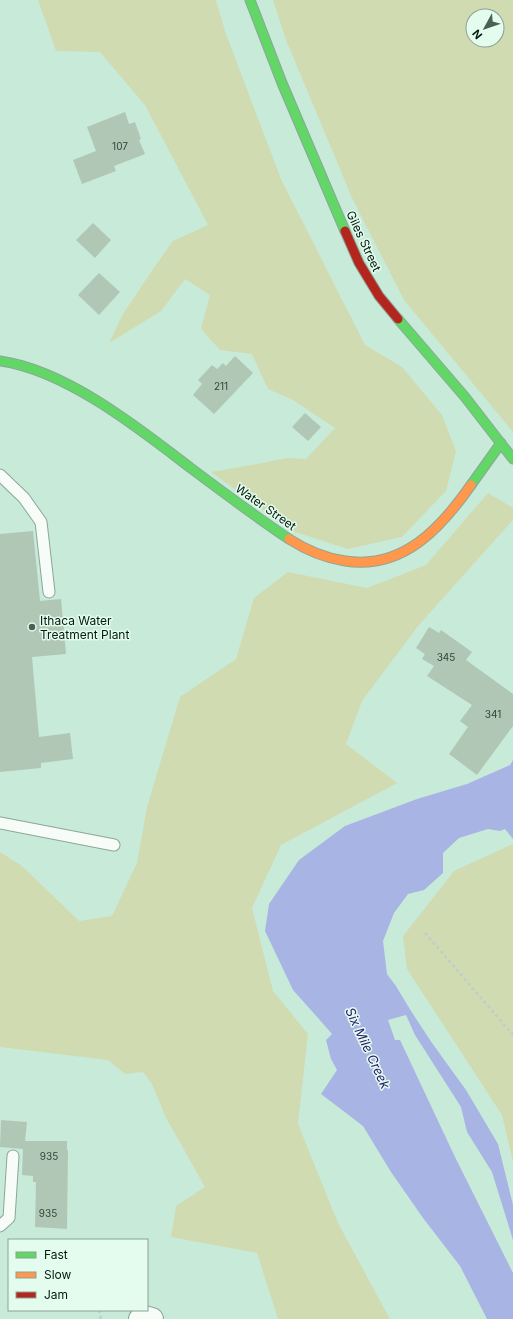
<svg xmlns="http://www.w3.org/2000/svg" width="513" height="1319" viewBox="0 0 513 1319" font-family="Inter,sans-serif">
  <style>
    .green { fill: #d0dbb2; fill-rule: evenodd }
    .water { fill: #a8b5e4 }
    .building { fill: #b0c7b6 }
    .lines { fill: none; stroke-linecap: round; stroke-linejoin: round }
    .lane-casing { stroke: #8ca699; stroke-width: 13 }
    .street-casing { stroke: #8ca699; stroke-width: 24 }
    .fast-casing { stroke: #8ca699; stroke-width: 11 }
    .slow-casing { stroke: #8ca699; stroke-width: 11 }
    .jam-casing { stroke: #8ca699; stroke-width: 11 }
    .path { stroke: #c3ccc8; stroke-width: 2.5; stroke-dasharray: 3 3; stroke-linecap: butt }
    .lane { stroke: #f7fcf9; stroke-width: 11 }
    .street { stroke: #f7fcf9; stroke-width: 22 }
    .fast { stroke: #63d668; stroke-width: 9 }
    .slow { stroke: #ff974d; stroke-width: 9 }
    .jam { stroke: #b3261e; stroke-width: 9 }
    .poi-dot { fill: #476255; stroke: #e4fcee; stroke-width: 1.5 }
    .labels { text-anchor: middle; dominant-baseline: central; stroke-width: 3; stroke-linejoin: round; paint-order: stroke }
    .number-label { font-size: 10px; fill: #2e4438 }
    .street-label { font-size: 12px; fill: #02190e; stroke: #e4fcee }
    .poi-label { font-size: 12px; fill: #02190e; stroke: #e4fcee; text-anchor: start }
    .water-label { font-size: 13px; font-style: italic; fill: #27186e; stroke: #e4fcee }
  </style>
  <rect width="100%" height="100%" fill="#c8ead9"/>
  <g class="green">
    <polygon points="38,0 216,0 226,34 281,179 365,345 402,367 442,415 456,451 446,491 402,537 348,549 292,531 211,472 257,464 287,458 306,459 335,428 293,400 268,389 252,354 220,350 201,329 210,295 185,279 161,311 109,343 123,314 153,269 173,241 208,225 145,105 100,52 56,51"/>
    <path d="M 273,0 L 513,0 L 513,432 L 404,300 L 352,198 L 286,40 ZM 473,16 L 497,16 L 497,40 L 473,40 Z"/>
    <polygon points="488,493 513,508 513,520 418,626 362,701 346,744 397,783 281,845 252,908 273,991 308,1034 298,1124 338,1223 390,1319 278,1319 257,1253 171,1237 176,1206 205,1187 165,1116 152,1084 143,1072 125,1074 108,1060 0,1047 0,852 22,866 79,921 112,916 137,863 147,807 180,697 236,659 254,598 288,572 367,588 426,565"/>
    <polygon points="513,844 513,1162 502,1115 407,969 403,936 454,871"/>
  </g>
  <polygon class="water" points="513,760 513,839 505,829 500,831 488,829 459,838 443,853 443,873 424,890 408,894 394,913 383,941 387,974 396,986 411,1011 432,1043 466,1090 498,1144 513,1205 513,1240 492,1172 467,1132 461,1107 415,1035 406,1015 388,1020 395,1040 400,1040 455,1157 513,1273 513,1319 487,1319 460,1266 423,1218 391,1172 363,1126 321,1094 337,1070 331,1059 326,1040 332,1034 318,1018 293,990 265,931 269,904 299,860 345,826 417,799 467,784 510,765"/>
  <g class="building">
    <polygon points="125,112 129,124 135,122 141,139 139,140 145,154 114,166 116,171 82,184 73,160 96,151 87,127"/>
    <polygon points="93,223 111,240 95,258 76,240"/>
    <polygon points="99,273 120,292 99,315 78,295"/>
    <polygon points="235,356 253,373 214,414 193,395 202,384 198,380 212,365 217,369 223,363 226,366"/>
    <polygon points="305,413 321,427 308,441 292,427"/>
    <polygon points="33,531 40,601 61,599 66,654 32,657 39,737 70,733 73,759 41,763 41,768 0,772 0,534"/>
    <polygon points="429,627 439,633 441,630 472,652 466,660 513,694 513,726 477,775 449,754 468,727 460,721 472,705 427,676 434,666 422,659 425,654 416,648"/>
    <polygon points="1,1120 27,1122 25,1141 67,1141 67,1150 68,1150 67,1229 35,1227 36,1182 33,1182 33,1176 22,1175 23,1149 0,1147"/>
  </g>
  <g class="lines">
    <defs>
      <g id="lane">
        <polyline points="0,475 24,498 41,522 49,592"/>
        <polyline points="0,823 114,845"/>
        <polyline points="0,1226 9,1218 13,1156"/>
      </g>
      <polyline id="street" points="140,1319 145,1317 152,1319"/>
      <g id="fast">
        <polyline points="250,0 282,83 345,231"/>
        <polyline points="398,319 465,397 513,459"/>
        <path d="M 0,361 C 66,370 140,429 192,469 C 224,493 256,517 289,539"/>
        <polyline points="471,485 501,443"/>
      </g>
      <path id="slow" d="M 289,539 C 306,550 325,558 345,561 C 403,570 441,528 471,485"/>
      <polyline id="jam" points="345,231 359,263 379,296 398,319"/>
    </defs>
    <use href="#lane" class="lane-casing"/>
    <use href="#street" class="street-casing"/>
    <use href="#fast" class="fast-casing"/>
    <use href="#slow" class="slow-casing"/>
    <use href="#jam" class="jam-casing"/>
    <g class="path">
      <polyline points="425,933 513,1035"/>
      <polyline points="99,1310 101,1319"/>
    </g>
    <use href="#lane" class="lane"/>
    <use href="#street" class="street"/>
    <use href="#fast" class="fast"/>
    <use href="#slow" class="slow"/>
    <use href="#jam" class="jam"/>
  </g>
  <circle class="poi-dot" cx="32" cy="627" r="4"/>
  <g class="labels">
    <g class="number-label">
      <text x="120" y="146">107</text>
      <text x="221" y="386">211</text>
      <text x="446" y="657">345</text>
      <text x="493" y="714">341</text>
      <text x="49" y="1156">935</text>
      <text x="48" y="1213">935</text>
    </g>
    <g class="street-label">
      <text transform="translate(364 241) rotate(65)">Giles Street</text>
      <text transform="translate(266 507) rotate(35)">Water Street</text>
    </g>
    <g class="poi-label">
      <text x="40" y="620">Ithaca Water<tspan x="40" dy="14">Treatment Plant</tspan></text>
    </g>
    <g class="water-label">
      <text transform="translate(368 1048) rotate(65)">Six Mile Creek</text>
    </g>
  </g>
  <rect x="8" y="1239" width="140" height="72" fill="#e4fcee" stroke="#8aa194"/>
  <rect x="16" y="1252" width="20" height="6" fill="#63d668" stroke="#8aa194"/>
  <text x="44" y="1259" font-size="12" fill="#02190e">Fast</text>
  <rect x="16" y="1272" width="20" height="6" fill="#ff974d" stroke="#8aa194"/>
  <text x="44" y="1279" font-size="12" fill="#02190e">Slow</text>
  <rect x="16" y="1292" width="20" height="6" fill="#b3261e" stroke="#8aa194"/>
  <text x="44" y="1299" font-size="12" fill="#02190e">Jam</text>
  <g transform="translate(485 28) rotate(230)"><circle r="19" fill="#e4fcee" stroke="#8aa194"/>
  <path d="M0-3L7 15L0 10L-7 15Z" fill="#476255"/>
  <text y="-6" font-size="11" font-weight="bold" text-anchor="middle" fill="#02190e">N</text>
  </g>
</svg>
